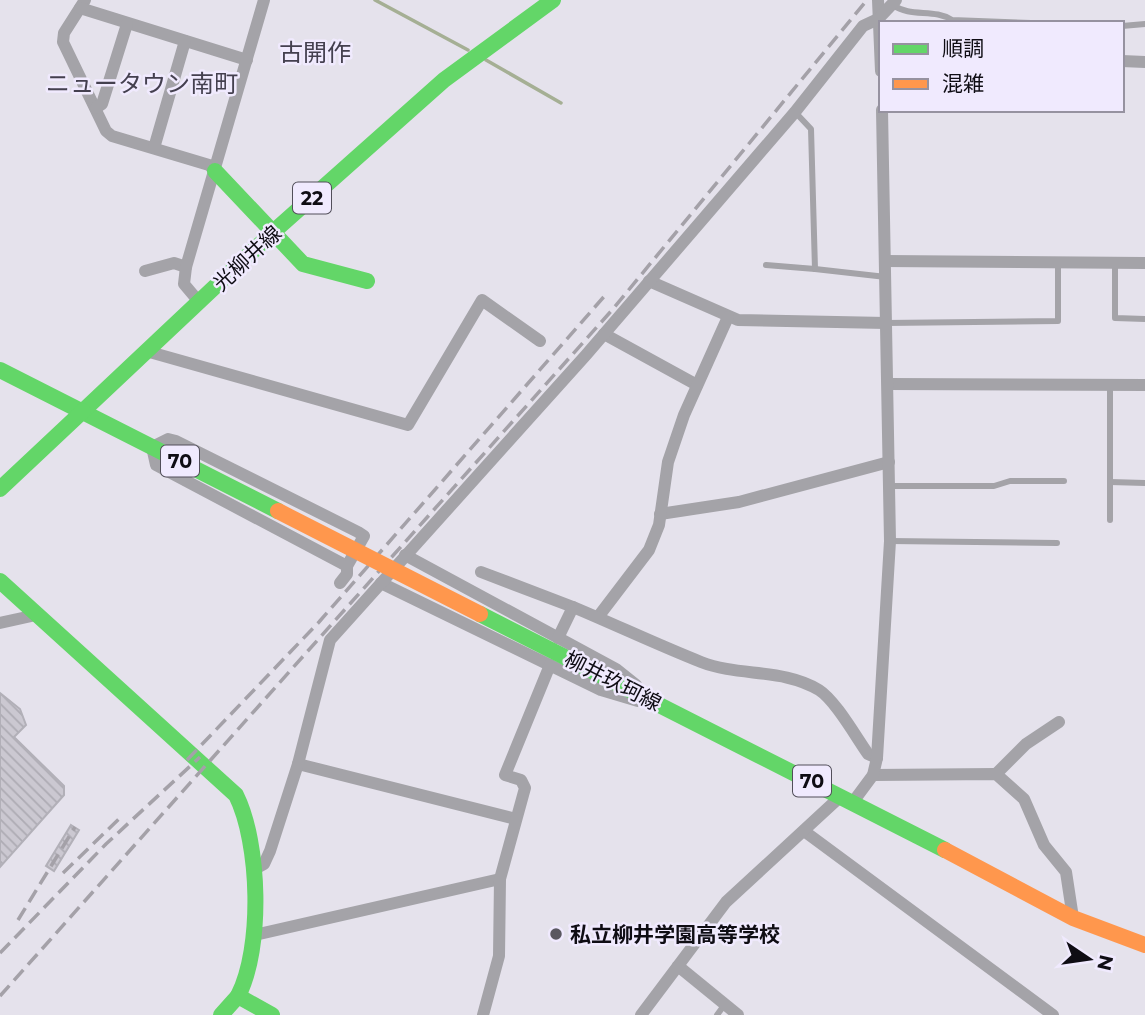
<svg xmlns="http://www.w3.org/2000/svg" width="1145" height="1015" viewBox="0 0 1145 1015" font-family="Montserrat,'Noto Sans JP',sans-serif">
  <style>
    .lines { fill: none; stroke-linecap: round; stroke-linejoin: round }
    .stream { stroke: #a5af94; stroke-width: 3.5 }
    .building { fill: url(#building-back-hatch); stroke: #b2b0b8; stroke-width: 2 }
    .lane { stroke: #a4a3a8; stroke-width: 6 }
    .street { stroke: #a4a3a8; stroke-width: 12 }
    .fast { stroke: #63d668; stroke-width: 16 }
    .slow { stroke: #ff974d; stroke-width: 16 }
    .rail { stroke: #a4a1a8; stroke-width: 3.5; stroke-dasharray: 14 7; stroke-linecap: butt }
    .slow-bridge { stroke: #ff974d; stroke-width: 16 }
    .poi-dot { fill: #5a5860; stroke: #f0eafe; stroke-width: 2.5 }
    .labels { text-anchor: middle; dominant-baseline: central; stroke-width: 5; stroke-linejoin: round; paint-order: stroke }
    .shield { fill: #f0eafe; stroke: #524f5a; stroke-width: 2 }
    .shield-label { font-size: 19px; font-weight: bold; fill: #0f0d14 }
    .street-label { font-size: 21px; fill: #0f0d14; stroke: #f0eafe }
    .poi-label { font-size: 21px; font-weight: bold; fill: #0f0d14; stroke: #f0eafe; text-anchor: start }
    .quarter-label { font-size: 24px; fill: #44404f; stroke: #f0eafe }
  </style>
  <defs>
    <pattern id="building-back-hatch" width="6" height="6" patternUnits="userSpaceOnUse" patternTransform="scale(1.75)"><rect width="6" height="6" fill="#cbc8d1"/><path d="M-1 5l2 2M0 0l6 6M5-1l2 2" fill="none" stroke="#adabb3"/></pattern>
  </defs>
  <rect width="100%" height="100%" fill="#e5e2ec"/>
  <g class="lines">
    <g class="stream">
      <polyline points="375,0 468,50"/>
      <polyline points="486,60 561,103"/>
    </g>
  </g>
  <g class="building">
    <polygon points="0,693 20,709 26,725 14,737 64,786 64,795 0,867"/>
    <polygon points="71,825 79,830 54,871 46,866"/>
  </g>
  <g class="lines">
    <g class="lane">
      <path d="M 893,5 C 911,18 934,8 952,20 L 1031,23"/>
      <polyline points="1122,26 1145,24"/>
      <polyline points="1115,263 1115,318 1145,319"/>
      <polyline points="766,265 815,269 811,129 795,112"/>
      <polyline points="815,269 886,277"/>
      <polyline points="886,323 1058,321 1058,262"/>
      <polyline points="1110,482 1145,483"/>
      <polyline points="889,486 994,486 1010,481 1064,481"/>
      <polyline points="1110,520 1110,385"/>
      <polyline points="890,541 1057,543"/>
      <polyline points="717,1015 725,1004"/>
    </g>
    <g class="street">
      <polyline points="85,0 64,33 63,42 106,131 112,136 209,165 215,171"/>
      <polyline points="878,0 881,71"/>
      <polyline points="80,8 247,60"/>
      <polyline points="1122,61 1145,62"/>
      <polyline points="96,108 102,104 127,24"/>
      <polyline points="154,148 185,41"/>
      <polyline points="885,261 1145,263"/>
      <polyline points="145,271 174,263 186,267"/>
      <polyline points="649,281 738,320 886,323"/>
      <polyline points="200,303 184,284 186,267 264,0"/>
      <polyline points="604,334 697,385"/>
      <polyline points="146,351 408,425 482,300 540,341"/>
      <polyline points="888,384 1145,385"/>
      <polyline points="660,514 739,502 889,462"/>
      <polyline points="405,555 616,669 636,685"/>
      <polyline points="481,572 573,607"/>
      <polyline points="340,583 347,574 347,566 156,465 152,447 168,439 176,441 358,532 364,536 347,566"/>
      <polyline points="381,583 601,690 638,701"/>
      <polyline points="598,617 649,550 659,525 668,462 684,415 728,317"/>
      <polyline points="0,623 36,615"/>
      <path d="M 558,638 L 573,607 C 616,625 658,645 701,662 C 739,677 783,668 819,690 C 835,700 856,737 868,754 L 877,758"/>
      <polyline points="298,764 516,819"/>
      <polyline points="996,774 1026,744 1059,722"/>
      <polyline points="873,775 996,774 1024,799 1044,845 1066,872 1073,918"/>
      <polyline points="853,802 873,775 877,758 890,541 882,110"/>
      <polyline points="804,831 1053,1015"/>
      <polyline points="253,870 264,864 270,851 298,764 330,640 586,355 795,112 863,26 878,19 896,0"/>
      <polyline points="255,935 500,879"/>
      <polyline points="678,966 738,1015"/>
      <polyline points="483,1015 499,956 500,879 525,788 521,780 505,775 550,665"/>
      <polyline points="641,1015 726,902 841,796"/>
    </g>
    <g class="fast">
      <polyline points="215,171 303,264 367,281"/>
      <polyline points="0,370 278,511"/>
      <polyline points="83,411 272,233 444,80 553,0"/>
      <polyline points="0,489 83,411"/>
      <path d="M 0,581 L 236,795 C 260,843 263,948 238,996"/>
      <polyline points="480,614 945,850"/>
      <polyline points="221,1015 238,996 272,1015"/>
    </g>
    <polyline class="slow" points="945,850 1073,918 1145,945"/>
    <g class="rail">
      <polyline points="187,760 319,622 608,292"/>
      <polyline points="63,873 123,815"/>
      <polyline points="18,920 75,827"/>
      <polyline points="0,953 106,844 200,757"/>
      <polyline points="0,996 613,309 867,0"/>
    </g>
    <polyline class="slow-bridge" points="278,511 480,614"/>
  </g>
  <circle class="poi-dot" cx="556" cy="934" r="7"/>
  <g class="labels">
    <g class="shield">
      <rect x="293" y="182.5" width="38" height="31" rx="5"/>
      <rect x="161" y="445.5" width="38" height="31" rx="5"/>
      <rect x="793" y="765.5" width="38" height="31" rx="5"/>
    </g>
    <g class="shield-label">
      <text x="312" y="198">22</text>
      <text x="180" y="461">70</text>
      <text x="812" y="781">70</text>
    </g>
    <g class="street-label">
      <text transform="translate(247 258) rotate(-43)">光柳井線</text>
      <text transform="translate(613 681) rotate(27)">柳井玖珂線</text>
    </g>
    <g class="poi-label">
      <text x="570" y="934">私立柳井学園高等学校</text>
    </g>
    <g class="quarter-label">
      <text x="315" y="52">古開作</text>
      <text x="142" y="83">ニュータウン南町</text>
    </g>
  </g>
  <rect x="879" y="21" width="245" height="91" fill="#f0eafe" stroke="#9692a0" stroke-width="2"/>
  <rect x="893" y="44" width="35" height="10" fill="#63d668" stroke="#9692a0" stroke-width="2"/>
  <text x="942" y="56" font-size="21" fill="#0f0d14">順調</text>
  <rect x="893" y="79" width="35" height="10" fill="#ff974d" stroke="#9692a0" stroke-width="2"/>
  <text x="942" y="91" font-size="21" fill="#0f0d14">混雑</text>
  <g transform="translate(1089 959) rotate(103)" stroke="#f0eafe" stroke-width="5" paint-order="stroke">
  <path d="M0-5L12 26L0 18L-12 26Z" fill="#0f0d14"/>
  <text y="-10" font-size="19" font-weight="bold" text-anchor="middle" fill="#0f0d14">N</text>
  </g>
</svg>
